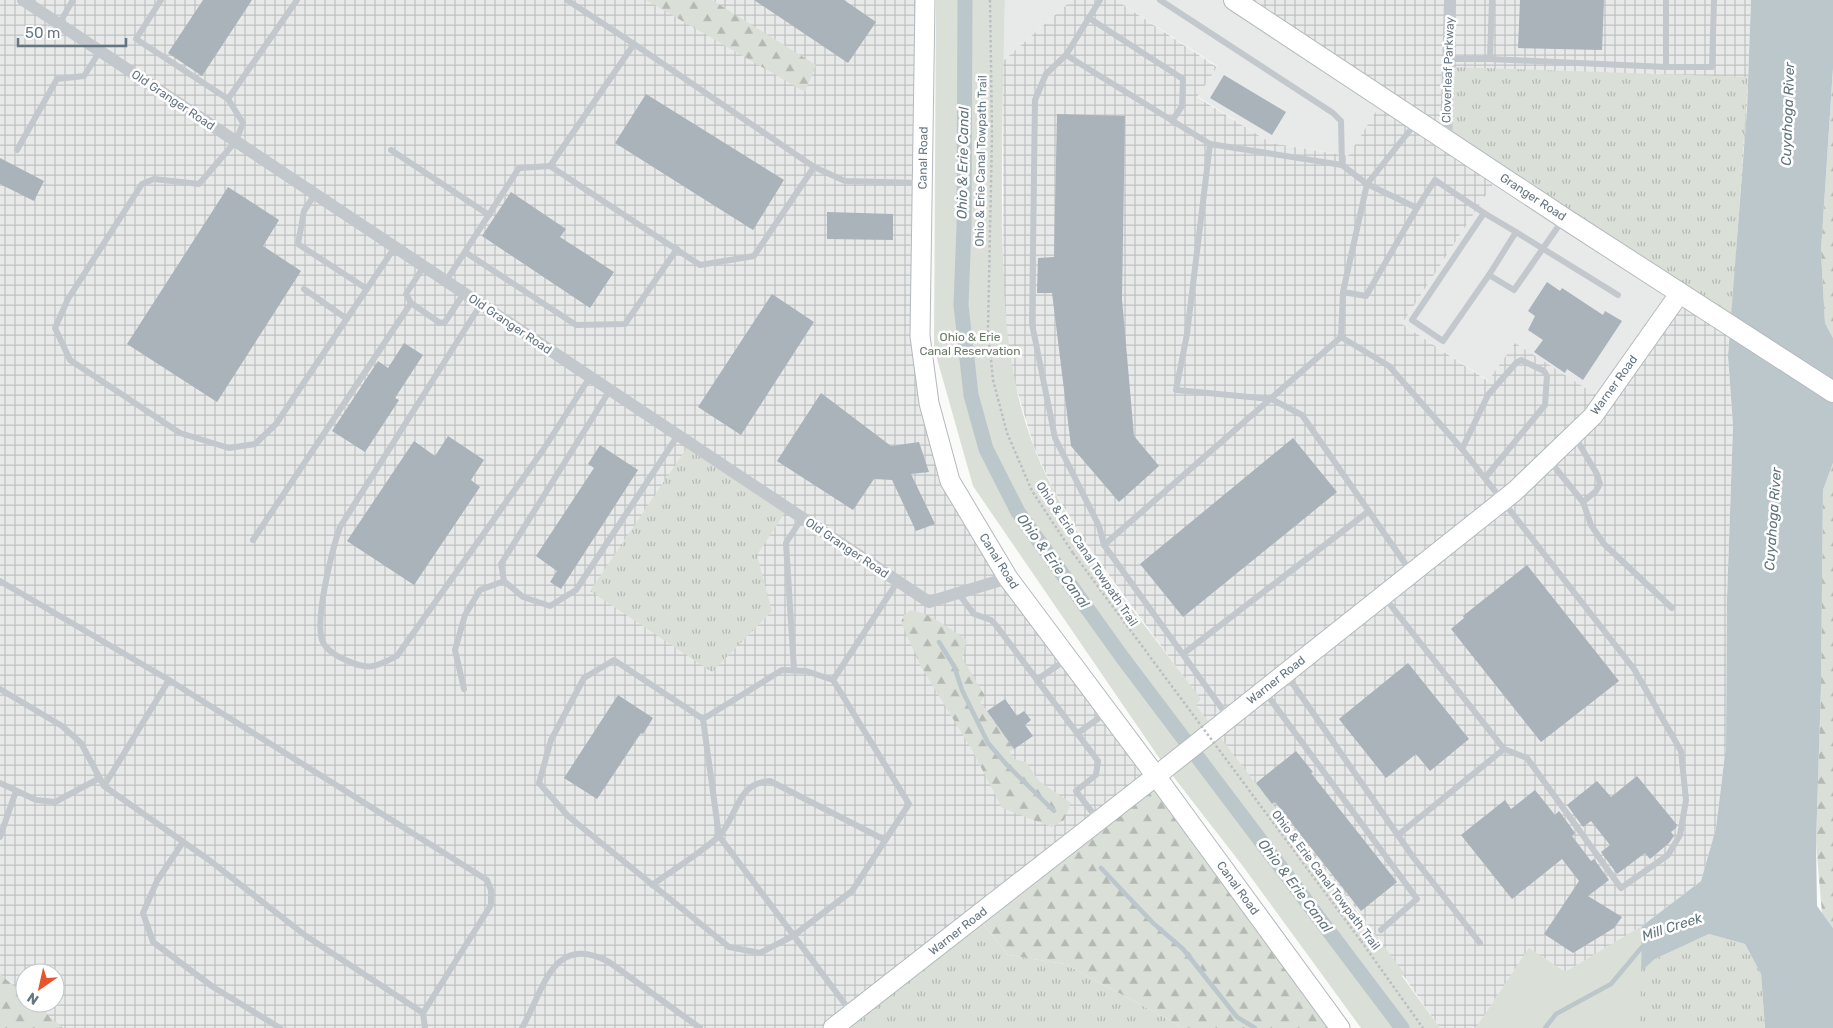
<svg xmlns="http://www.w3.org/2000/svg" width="1833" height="1028" viewBox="0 0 1833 1028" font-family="Rubik,sans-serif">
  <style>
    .built { fill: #e8e9e9 }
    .industrial { fill: url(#industrial-grid); fill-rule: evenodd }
    .grass { fill: url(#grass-tufts) }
    .forest { fill: url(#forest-firs) }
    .park { fill: #dadfd7 }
    .water { fill: #bbc7cb }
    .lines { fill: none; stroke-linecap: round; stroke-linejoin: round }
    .stream { stroke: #bbc7cb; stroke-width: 4.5 }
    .canal { stroke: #bbc7cb; stroke-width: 15 }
    .building { fill: #aab3b9 }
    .secondary-casing { stroke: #b3babf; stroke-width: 21 }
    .primary-casing { stroke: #b5babe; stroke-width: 22 }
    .path { stroke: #bbbfc2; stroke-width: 2.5; stroke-dasharray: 2.5 2.5; stroke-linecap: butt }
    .lane { stroke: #c3c8cc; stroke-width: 6 }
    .street { stroke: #c3c8cc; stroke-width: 12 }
    .secondary { stroke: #fff; stroke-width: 19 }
    .primary { stroke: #fff; stroke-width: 20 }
    .path-bridge { stroke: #bbbfc2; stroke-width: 2.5; stroke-dasharray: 2.5 2.5; stroke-linecap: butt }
    .labels { text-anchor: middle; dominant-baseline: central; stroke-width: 5; stroke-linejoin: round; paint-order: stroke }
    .street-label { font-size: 12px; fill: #657683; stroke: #fff }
    .park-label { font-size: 12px; fill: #687a64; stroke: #fff }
    .water-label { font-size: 14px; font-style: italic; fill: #60757c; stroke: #fff }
  </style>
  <defs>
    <pattern id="industrial-grid" width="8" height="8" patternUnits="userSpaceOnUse" patternTransform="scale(1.25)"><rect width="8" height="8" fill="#e8e9e9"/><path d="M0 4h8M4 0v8" fill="none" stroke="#c0c1c2"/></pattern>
    <pattern id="grass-tufts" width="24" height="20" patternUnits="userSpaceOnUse" patternTransform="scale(1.25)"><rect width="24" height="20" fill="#dadfd7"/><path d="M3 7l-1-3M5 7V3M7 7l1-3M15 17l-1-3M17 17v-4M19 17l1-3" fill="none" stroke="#b4b9b4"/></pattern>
    <pattern id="forest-firs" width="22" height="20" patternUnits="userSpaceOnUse" patternTransform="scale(1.25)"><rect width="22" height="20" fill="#dadfd7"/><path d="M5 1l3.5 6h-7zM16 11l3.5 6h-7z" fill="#b4b9b4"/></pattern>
  </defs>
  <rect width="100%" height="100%" fill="#fafaf8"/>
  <g class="built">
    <polygon points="1005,0 1072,0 1003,61"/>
    <polygon points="1116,0 1234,0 1385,100 1348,156 1271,143 1197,96 1217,66"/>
    <polygon points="1499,175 1680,293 1604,400 1489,381 1402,324"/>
  </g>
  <g class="industrial">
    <path d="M 0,0 L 925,0 L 920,336 L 950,481 L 1156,776 L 833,1028 L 0,1028 ZM 25,973 L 55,973 L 55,1003 L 25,1003 Z"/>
    <path d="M 1072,0 L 1116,0 L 1217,67 L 1197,97 L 1271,143 L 1348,156 L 1384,99 L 1234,0 L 1751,0 L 1747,109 L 1728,356 L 1733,426 L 1727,599 L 1726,746 L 1716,828 L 1701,881 L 1642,926 L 1565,972 L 1529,948 L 1476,1028 L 1440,1028 L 1358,911 L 1234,757 L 1195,704 L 1201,700 L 1084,541 L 1053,489 L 1034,447 L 1012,373 L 1005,328 L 1003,282 L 1003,61 ZM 1499,175 L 1680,293 L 1604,400 L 1515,343 L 1488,381 L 1402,324 Z"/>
  </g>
  <g class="grass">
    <polygon points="1448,67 1748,77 1731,325 1446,140"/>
    <polygon points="690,443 788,508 757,555 772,611 712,672 590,591"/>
    <polygon points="977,916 1008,955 1065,964 1184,1028 833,1028"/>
    <polygon points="1642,926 1641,970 1655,959 1709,934 1745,944 1761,974 1765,1028 1476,1028 1529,948 1565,972"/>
  </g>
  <g class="forest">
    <polygon points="646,0 712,0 816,65 805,92"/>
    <polygon points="1833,68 1833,338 1825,323 1821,251"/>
    <polygon points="1833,463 1833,928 1822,913 1816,844 1821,687 1823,490"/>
    <path d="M 911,610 C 934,615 948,628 967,640 L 962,658 L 985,696 L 980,702 L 1014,749 L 1009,751 L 1014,759 L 1026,762 L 1039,781 L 1071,803 L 1064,820 L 1052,827 L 1002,808 L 972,750 L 920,665 L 901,622 L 904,615 Z"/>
    <polygon points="1156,776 1340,1028 1184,1028 1065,964 1008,955 977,916"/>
    <polygon points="0,974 25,996 25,1003 34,1003 63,1028 0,1028"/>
  </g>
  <g class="park">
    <path d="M 936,0 L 1005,0 C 1003,66 1002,131 1002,197 C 1003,301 1003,394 1053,489 C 1091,562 1152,633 1201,699 L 1196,705 C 1263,796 1337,883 1405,974 L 1402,976 L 1440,1028 L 1361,1028 L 1242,865 L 1162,762 L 973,486 L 934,348 Z"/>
    <polygon points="1642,926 1640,1028 1476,1028 1529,948 1565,972"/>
  </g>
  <polygon class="water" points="1751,0 1833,0 1833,68 1821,251 1825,323 1833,338 1833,463 1823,490 1821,687 1816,844 1817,906 1833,928 1833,1028 1765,1028 1761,974 1745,944 1709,934 1655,959 1641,971 1642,926 1701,881 1716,828 1726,746 1727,599 1733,426 1728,356 1747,109"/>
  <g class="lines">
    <g class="stream">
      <polyline points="939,642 954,666 962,690 988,743 1007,765 1054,811"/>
      <polyline points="1101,868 1153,923 1183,949 1237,1017 1255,1028"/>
      <polyline points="1545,1028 1556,1014 1611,984 1642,947 1647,946"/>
    </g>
    <polyline class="canal" points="965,0 964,227 961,305 971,395 986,449 1018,512 1122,657 1402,1028"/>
  </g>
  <g class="building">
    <polygon points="203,0 252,0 202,76 168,53"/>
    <polygon points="754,0 844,0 876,22 848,63"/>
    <polygon points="1520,0 1604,0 1602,50 1518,48"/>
    <polygon points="1224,75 1286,112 1272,135 1210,98"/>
    <polygon points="646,94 784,180 753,230 615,143"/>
    <polygon points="1057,114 1125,116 1122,299 1134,436 1159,466 1119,502 1071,446 1052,293 1037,293 1038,258 1054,257"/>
    <polygon points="0,158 44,181 34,201 0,184"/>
    <polygon points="228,187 279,220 263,246 301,271 217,402 127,344"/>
    <polygon points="511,192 566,229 560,237 614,272 590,308 482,236"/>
    <polygon points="827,212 893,214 893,240 827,239"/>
    <polygon points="1547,282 1560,291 1562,288 1603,315 1605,311 1622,321 1583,380 1567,369 1565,373 1534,352 1543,340 1528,330 1535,316 1528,311"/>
    <polygon points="772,294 814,322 741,435 698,407"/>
    <polygon points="404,343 423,355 395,398 399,400 365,452 332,431 378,361 388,368"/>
    <polygon points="821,393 891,446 919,442 929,472 911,474 935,524 916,531 892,480 874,479 853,510 777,461"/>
    <polygon points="448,436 484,460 471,480 480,487 414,585 347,541 414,441 435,456"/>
    <polygon points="1293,438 1337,492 1183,617 1140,564"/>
    <polygon points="600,445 638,470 561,589 550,582 557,571 536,556 594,468 588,464"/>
    <polygon points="1527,565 1619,681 1541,742 1451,629 1464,618 1463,616"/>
    <polygon points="1408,663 1469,739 1430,771 1416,754 1386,778 1339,719"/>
    <polygon points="618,695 653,718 643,734 641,733 597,799 564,778"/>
    <polygon points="1005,699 1017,716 1024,711 1031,720 1025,725 1033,736 1014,749 987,711"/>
    <polygon points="1296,751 1313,772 1311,773 1397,882 1361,911 1275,802 1272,804 1256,783"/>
    <polygon points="1637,776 1677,825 1676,828 1671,832 1674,836 1669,843 1650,859 1645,853 1617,874 1601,852 1610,845 1591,821 1583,827 1567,805 1597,781 1611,797"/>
    <polygon points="1535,790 1555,815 1559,811 1575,833 1572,836 1591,861 1594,859 1609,880 1588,896 1622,917 1614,928 1573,953 1544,934 1579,881 1562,859 1512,899 1461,835 1505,800 1511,809"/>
  </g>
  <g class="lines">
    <defs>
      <g id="secondary">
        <polyline points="925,0 920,336 929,403 950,481 1008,578 1156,776 1340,1028"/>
        <polyline points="833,1028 1156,776 1515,491 1593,416 1680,293"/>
      </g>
      <polyline id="primary" points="1234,0 1564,218 1833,392"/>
    </defs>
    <use href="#secondary" class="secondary-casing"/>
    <use href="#primary" class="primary-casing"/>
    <g class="path">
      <polyline points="990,0 992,135 988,330 993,380 1007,433 1032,491 1073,553"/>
      <polyline points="1361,941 1423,1028"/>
    </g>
    <g class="lane">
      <polyline points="161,0 136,39 228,99 243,123 236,141 199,184 154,179 142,184 68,299 55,328 70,360 180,433 229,448 255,444 276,424 395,247"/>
      <polyline points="567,0 634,44"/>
      <polyline points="1160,0 1333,113 1341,121 1342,165 1367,184 1415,124"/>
      <polyline points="1666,0 1666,67 1712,67 1714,0"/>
      <polyline points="1089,18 1183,79 1182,106 1172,121"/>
      <polyline points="59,24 73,0"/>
      <polyline points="1066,55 1100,0"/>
      <polyline points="1449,59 1490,59 1492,0"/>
      <polyline points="1490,59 1666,67"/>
      <polyline points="228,99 297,0"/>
      <polyline points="1210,144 1342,165"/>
      <polyline points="17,150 57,79 84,76 100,51"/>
      <polyline points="391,150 489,215"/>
      <polyline points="814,167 754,256 700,265 550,166 634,44 814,167 845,181 921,183"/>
      <polyline points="315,194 304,211 298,244 367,289"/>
      <polyline points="1484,213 1435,180 1417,208 1367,184 1343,292 1341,337 1389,366 1462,449 1634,669 1681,751 1686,800 1680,835 1668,855 1621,888 1527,758 1504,749"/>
      <polyline points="1562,221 1514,290 1489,275 1516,232 1618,295"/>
      <polyline points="465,252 576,325 625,324 677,249"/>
      <polyline points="424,266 406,294 411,303 440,323 445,322 464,293"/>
      <polyline points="1489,275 1443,341 1412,320 1484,213 1516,232"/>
      <polyline points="446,281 519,168 550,166"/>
      <polyline points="304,289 347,319"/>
      <polyline points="1343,292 1366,296 1417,208"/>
      <path d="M 481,304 L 340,527 C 332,550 315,618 322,640 C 326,651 338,657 348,661 C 369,671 377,666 397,656 L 543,450 L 590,377"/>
      <polyline points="610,390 501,564 504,581 523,597 550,606 576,590 678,435"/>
      <polyline points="1575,437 1597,474 1600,484 1596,491 1583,502"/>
      <polyline points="1462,449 1488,395 1516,363 1521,360 1544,371 1547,376 1545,405 1485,478"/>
      <polyline points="1549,460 1583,502 1591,525 1604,544 1672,608"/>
      <polyline points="253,540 411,303"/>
      <polyline points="1104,545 1341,337"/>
      <polyline points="0,581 169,680 104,786"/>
      <polyline points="958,593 974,614 991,620 995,624 1098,761 1096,775 1076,791 1098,820"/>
      <polyline points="1385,598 1504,749 1398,835"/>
      <polyline points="1183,654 1369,511"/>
      <polyline points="794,670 786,543 802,518"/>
      <polyline points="1286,674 1413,857 1480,943"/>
      <polyline points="1038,679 1067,659"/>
      <polyline points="169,680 487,880 491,890 491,905 423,1013"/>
      <polyline points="833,680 806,671 782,670 703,719 614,660 584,678 551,740 539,783 568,816 729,947 760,953 793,936 852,891 909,804 833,680 898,581"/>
      <polyline points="0,689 62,726 81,743 104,786 209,860 306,936 423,1013 425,1028"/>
      <polyline points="464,689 455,650 465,615 480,590 504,581"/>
      <polyline points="1265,692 1417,899 1381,930"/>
      <polyline points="1228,717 1104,545 1099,526 1055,438 1032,324 1035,100 1046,74 1066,55 1210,144 1187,334 1176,390 1271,399 1302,415 1411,572"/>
      <polyline points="703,719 719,836 851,1012"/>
      <polyline points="1078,733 1106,713"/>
      <polyline points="0,783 36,800 55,802 98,779"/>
      <polyline points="0,837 16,791"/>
      <polyline points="183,842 157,881 143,913 153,942 213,987 280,1028"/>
      <path d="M 652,885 C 674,869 698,855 718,837 C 738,818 735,783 770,781 L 885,840"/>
      <path d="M 522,1028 C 544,990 552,932 609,962 L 700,1028"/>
    </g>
    <g class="street">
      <polyline points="23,0 929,602 1008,578"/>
      <polyline points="1446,140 1450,0"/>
    </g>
    <use href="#secondary" class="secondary"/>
    <use href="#primary" class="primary"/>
    <polyline class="path-bridge" points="1073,553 1361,941"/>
  </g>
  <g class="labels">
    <g class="street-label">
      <text transform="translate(1448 70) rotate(-88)">Cloverleaf Parkway</text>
      <text transform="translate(173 100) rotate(34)">Old Granger Road</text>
      <text transform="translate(923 158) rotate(-89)">Canal Road</text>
      <text transform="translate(981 161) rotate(-89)">Ohio &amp; Erie Canal Towpath Trail</text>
      <text transform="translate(1533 197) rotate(33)">Granger Road</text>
      <text transform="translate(510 324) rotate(34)">Old Granger Road</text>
      <text transform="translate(1614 385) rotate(-54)">Warner Road</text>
      <text transform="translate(847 548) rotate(34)">Old Granger Road</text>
      <text transform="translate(1087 554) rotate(56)">Ohio &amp; Erie Canal Towpath Trail</text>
      <text transform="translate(999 561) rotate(58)">Canal Road</text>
      <text transform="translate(1276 680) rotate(-38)">Warner Road</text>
      <text transform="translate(1326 880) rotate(53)">Ohio &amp; Erie Canal Towpath Trail</text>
      <text transform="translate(1238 888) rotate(54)">Canal Road</text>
      <text transform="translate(958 931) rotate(-38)">Warner Road</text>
    </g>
    <g class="park-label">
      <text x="970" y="337">Ohio &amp; Erie<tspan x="970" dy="14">Canal Reservation</tspan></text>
    </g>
    <g class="water-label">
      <text transform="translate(1788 114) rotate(-88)">Cuyahoga River</text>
      <text transform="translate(963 163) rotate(-89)">Ohio &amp; Erie Canal</text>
      <text transform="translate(1773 519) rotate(-86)">Cuyahoga River</text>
      <text transform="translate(1053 561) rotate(54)">Ohio &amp; Erie Canal</text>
      <text transform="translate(1295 886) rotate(53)">Ohio &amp; Erie Canal</text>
      <text transform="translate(1672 927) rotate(-18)">Mill Creek</text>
    </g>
  </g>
  <g transform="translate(40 988) rotate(214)"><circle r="24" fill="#ffffff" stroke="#c1c8cd"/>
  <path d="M0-4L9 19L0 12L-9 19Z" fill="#e4572e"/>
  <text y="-8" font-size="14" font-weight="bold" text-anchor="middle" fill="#657683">N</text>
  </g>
  <path d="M18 38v8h108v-8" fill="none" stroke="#657683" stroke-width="2.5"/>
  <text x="25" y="38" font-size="15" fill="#657683" stroke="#ffffff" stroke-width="4" paint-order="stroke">50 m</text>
</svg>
